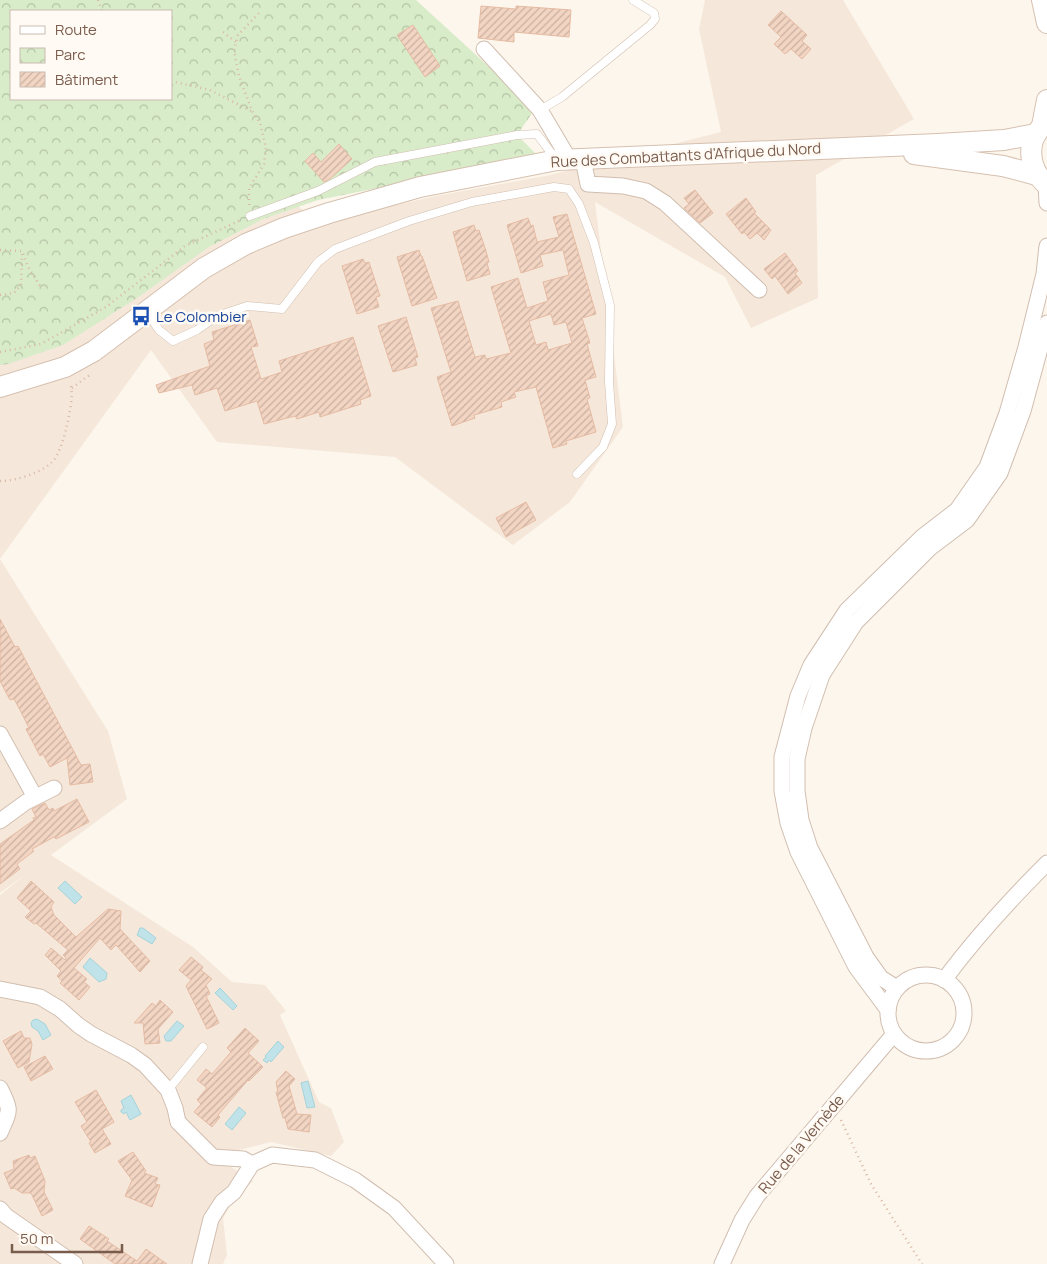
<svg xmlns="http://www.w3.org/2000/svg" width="1047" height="1264" viewBox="0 0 1047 1264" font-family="Manrope,sans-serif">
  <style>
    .residential { fill: #f5e8da }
    .park { fill: url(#park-crowns); fill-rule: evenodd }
    .water { fill: #bfe3e8; stroke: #a5d3da }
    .building { fill: url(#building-hatch); stroke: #e6bba3; fill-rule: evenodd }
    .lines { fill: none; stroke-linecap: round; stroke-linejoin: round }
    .lane-casing { stroke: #d1beb0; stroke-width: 9 }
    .street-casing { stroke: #d1beb0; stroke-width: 17 }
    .secondary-casing { stroke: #d6c0b0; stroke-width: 22 }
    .path { stroke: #d9b8a5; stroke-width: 2.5; stroke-dasharray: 1 4; stroke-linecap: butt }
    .lane { stroke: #fff; stroke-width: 8 }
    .street { stroke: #fff; stroke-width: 15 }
    .secondary { stroke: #fff; stroke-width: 20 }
    .labels { text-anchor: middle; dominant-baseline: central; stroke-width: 5; stroke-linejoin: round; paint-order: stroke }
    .street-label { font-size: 15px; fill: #7a5c4d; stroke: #fffaf3 }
    .transit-label { font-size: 15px; fill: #164399; stroke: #fffaf3; text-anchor: start }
  </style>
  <defs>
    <pattern id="park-crowns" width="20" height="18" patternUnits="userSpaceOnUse" patternTransform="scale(1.25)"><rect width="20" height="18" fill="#d8ecc9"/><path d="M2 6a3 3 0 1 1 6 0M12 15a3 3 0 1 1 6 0" fill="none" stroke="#b4c2a5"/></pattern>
    <pattern id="building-hatch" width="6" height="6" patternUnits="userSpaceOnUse" patternTransform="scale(1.25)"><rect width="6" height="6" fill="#f3d5c3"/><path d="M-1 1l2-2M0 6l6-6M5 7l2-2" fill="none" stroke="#cab0a1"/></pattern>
  </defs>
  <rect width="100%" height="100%" fill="#fdf6ec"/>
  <polygon class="residential" points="705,0 843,0 914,119 816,175 818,298 751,328 725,277 595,202 623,427 570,502 513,545 395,457 217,442 151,350 0,559 108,731 127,799 51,855 193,947 232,982 265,985 286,1011 280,1015 319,1102 331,1108 344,1142 331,1156 271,1142 214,1156 253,1181 233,1201 223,1218 227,1255 223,1264 0,1264 0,895 26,874 0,893 0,347 267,176 316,223 436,196 550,175 721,132 699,29"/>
  <path class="park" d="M 0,0 L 416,0 L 535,109 L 517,135 L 538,156 L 318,200 L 263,219 L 209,247 L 137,298 L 63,345 L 8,364 L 0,365 ZM 11,11 L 171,11 L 171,99 L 11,99 Z"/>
  <g class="water">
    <polygon points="65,881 82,897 75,904 58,888"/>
    <polygon points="140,928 143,928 156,938 152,944 137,935"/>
    <polygon points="90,958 107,973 106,979 99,982 83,967"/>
    <polygon points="220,988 237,1006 233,1010 215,993"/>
    <polygon points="37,1019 45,1024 51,1035 43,1040 38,1031 32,1027 31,1023 33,1020"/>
    <polygon points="177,1021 184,1026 171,1041 166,1041 164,1036"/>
    <polygon points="278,1041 284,1047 271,1062 269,1060 267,1063 263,1060 266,1057 265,1056"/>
    <polygon points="308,1081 315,1107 307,1108 301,1083"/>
    <polygon points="131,1095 141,1114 130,1120 126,1112 124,1114 121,1112 121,1110 124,1108 121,1101"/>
    <polygon points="239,1107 246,1113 232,1130 225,1124"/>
  </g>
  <g class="building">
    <polygon points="481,6 516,9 516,6 571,10 569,37 514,32 514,42 478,38"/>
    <polygon points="781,11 807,35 802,41 811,49 802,59 791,49 785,54 774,44 781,37 768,25"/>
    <polygon points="413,25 440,66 425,77 397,35"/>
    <polygon points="339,144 352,159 331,178 324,182 305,161 313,153 321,162"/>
    <polygon points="695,190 713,213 700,223 684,208 689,204 684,198"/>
    <polygon points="746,198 756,212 754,213 771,230 764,240 757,233 750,239 744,232 742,234 726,214"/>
    <path d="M 567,214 L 596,314 L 582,318 L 590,343 L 587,344 L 596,377 L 585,380 L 590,398 L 587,399 L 596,432 L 566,441 L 567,444 L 553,448 L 536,387 L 514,392 L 516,397 L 501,402 L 502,407 L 474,415 L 475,418 L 452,426 L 437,377 L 451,372 L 431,308 L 458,301 L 475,357 L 485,355 L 486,359 L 511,353 L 491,287 L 518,278 L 527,308 L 548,301 L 543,282 L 569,275 L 563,250 L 540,255 L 543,266 L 521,273 L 507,225 L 528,218 L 531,226 L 533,225 L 537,242 L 559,237 L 553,217 ZM 551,314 L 554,325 L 566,322 L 572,343 L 548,350 L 546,342 L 536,345 L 529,321 Z"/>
    <polygon points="474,225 476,231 479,230 486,251 489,262 487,263 490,274 467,281 453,232"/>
    <polygon points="419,250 421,256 422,256 437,298 412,306 397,257"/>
    <polygon points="785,253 798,271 795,273 802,283 788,294 775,276 772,279 764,269"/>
    <polygon points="363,259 365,263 369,262 380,296 376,297 379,307 357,314 342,266"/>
    <polygon points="406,317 418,357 415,358 417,365 393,372 378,326"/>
    <polygon points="250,320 258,346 251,347 261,379 282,372 279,361 353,337 371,396 360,400 361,404 320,417 319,412 297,419 295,416 264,424 257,401 225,411 217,388 195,395 192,385 159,393 156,385 210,366 204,344 214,340 212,332"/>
    <polygon points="526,502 536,520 506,537 496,518"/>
    <polygon points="0,619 15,647 18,646 81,765 90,764 93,782 70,785 67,758 50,767 43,754 40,756 26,729 29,728 20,710 14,699 10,700 0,681"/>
    <polygon points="77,799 89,822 56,839 54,837 32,849 34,851 17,864 20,869 0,884 0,844 34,820 33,818 36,817 32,809 45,803 49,810 53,808 54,811"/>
    <polygon points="31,881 54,902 51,907 54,915 76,937 108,909 121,911 120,929 150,961 140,972 116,945 111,950 100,938 74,968 87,979 84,982 90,987 79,1000 60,983 62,981 57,976 61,971 45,955 51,948 65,960 66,958 63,955 68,950 36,923 34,924 25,917 31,911 17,898"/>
    <polygon points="191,957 203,967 201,970 212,979 206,985 210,994 206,996 219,1023 207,1029 186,986 191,980 179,970"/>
    <polygon points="160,1000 173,1012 158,1029 160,1043 145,1044 143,1023 134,1023 152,1003 156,1006"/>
    <polygon points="245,1028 259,1041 248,1053 263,1067 249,1081 248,1080 218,1115 220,1117 212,1127 194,1112 201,1104 197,1100 207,1088 197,1080 206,1069 212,1074 231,1052 227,1048"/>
    <polygon points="21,1031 24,1038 30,1038 32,1044 29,1062 18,1068 3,1041"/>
    <polygon points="45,1056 53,1069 31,1081 24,1067"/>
    <polygon points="286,1071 295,1079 289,1086 297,1114 311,1115 309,1132 288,1129 285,1118 283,1118 276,1092 278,1092 276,1082"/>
    <polygon points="96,1090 114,1122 102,1129 111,1144 95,1153 89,1143 91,1142 81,1126 87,1122 75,1102"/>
    <polygon points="133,1152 146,1171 144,1173 158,1178 155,1184 160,1185 152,1207 125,1196 132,1180 118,1161"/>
    <polygon points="29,1155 30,1158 35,1156 45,1181 44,1192 53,1210 42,1216 31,1193 22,1193 14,1188 11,1189 4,1173 14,1169 13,1161"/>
    <polygon points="89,1226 109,1239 107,1241 137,1261 146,1249 167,1264 115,1264 80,1239"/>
  </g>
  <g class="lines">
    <defs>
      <g id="lane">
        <polyline points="540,110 562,97 650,25 655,19 654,13 633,0"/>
        <polyline points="250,216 318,191 375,162 517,135 537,134 555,158"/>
        <polyline points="147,312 159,330 173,341 197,330 217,316 247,306 282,309 318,262 335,249 409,221 472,202 554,187 569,189 579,204 594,243 610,305 609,382 612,424 603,447 577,474"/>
        <polyline points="168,1090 203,1047"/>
      </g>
      <g id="street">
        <polyline points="484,49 540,110 569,159"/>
        <polyline points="583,159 588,184 623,186 646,191 665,203 759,290"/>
        <polyline points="1046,184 1047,203"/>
        <polyline points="0,734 35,797"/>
        <polyline points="0,821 26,802 54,788"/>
        <circle cx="926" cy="1013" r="38"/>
        <path d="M 944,980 C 975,938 1010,900 1047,863"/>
        <polyline points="897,988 881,978 866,957 810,848 801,820 797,791 797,759 804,728 822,675 856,622 930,548 967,520 1000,473 1023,411 1047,323"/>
        <polyline points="0,989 40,997 60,1009 78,1025 91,1034 131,1055 145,1065 168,1090 175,1108 178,1122 213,1157 243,1159 252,1164"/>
        <polyline points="888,1010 856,967 798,852 788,823 782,791 782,757 798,696 811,665 847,610 922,537 957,510 987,467 1007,413 1026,347 1044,274 1047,246"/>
        <path d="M 0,1088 C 12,1111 10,1110 0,1133"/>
        <polyline points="0,1209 6,1216 75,1264"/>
        <polyline points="200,1264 211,1219 222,1202 234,1192 252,1164 272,1155 315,1160 355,1180 394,1208 446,1264"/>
        <polyline points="722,1264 742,1220 757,1196 894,1034"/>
      </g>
      <g id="secondary">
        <polyline points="1042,0 1047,23"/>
        <path d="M 1047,123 C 1024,138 1028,169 1047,185"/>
        <polyline points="1042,126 1047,100"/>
        <polyline points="914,154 1003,166 1037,175"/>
        <polyline points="0,387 65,367 94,351 204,268 246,244 284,228 329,213 420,187 557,160 938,144 1004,140 1036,134"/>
      </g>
    </defs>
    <use href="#lane" class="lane-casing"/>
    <use href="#street" class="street-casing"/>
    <use href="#secondary" class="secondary-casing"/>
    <g class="path">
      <polyline points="98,0 102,11"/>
      <polyline points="223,32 236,42"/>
      <polyline points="171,81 210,90 251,111"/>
      <polyline points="249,205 249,188 264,164 266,148 260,123 252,111 239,76 234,51 238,35 260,12"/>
      <polyline points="0,250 22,251 28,267 42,289"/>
      <polyline points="0,295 14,293 21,285 22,254"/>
      <polyline points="0,352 41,344 106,307 185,246 241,220"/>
      <polyline points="72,388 91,374"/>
      <path d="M 0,481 C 16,481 47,472 56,457 C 62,446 65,433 68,421 C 70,410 73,398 71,386"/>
      <polyline points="841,1120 871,1184 922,1264"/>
    </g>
    <use href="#lane" class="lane"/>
    <use href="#street" class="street"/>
    <use href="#secondary" class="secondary"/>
  </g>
  <defs>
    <symbol id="bus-bare" viewBox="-9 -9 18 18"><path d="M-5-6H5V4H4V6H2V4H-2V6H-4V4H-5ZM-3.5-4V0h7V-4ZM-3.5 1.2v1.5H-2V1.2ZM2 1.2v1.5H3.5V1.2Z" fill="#1a4fb4" stroke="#fffaf3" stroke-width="2.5" paint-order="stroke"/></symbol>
  </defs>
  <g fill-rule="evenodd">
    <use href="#bus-bare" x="127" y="302" width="28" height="28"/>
  </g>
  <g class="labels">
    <g class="street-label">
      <text transform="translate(686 155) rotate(-3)">Rue des Combattants d'Afrique du Nord</text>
      <text transform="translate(801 1144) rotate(-50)">Rue de la Vernède</text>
    </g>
    <g class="transit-label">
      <text x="156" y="316">Le Colombier</text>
    </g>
  </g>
  <rect x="10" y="10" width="162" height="90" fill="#fffaf3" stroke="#cabbb1"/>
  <rect x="20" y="26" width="25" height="8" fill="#ffffff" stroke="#cabbb1"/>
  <text x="55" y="35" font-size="15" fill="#7a5c4d">Route</text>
  <rect x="20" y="48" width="25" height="15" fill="url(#park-crowns)" stroke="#cabbb1"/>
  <text x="55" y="60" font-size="15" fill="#7a5c4d">Parc</text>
  <rect x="20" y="72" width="25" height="15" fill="url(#building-hatch)" stroke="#cabbb1"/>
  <text x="55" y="85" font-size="15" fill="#7a5c4d">Bâtiment</text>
  <path d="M12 1244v8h110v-8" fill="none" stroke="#7a5c4d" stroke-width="2.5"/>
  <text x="20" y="1244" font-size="15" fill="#7a5c4d" stroke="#fffaf3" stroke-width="4" paint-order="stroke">50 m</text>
</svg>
